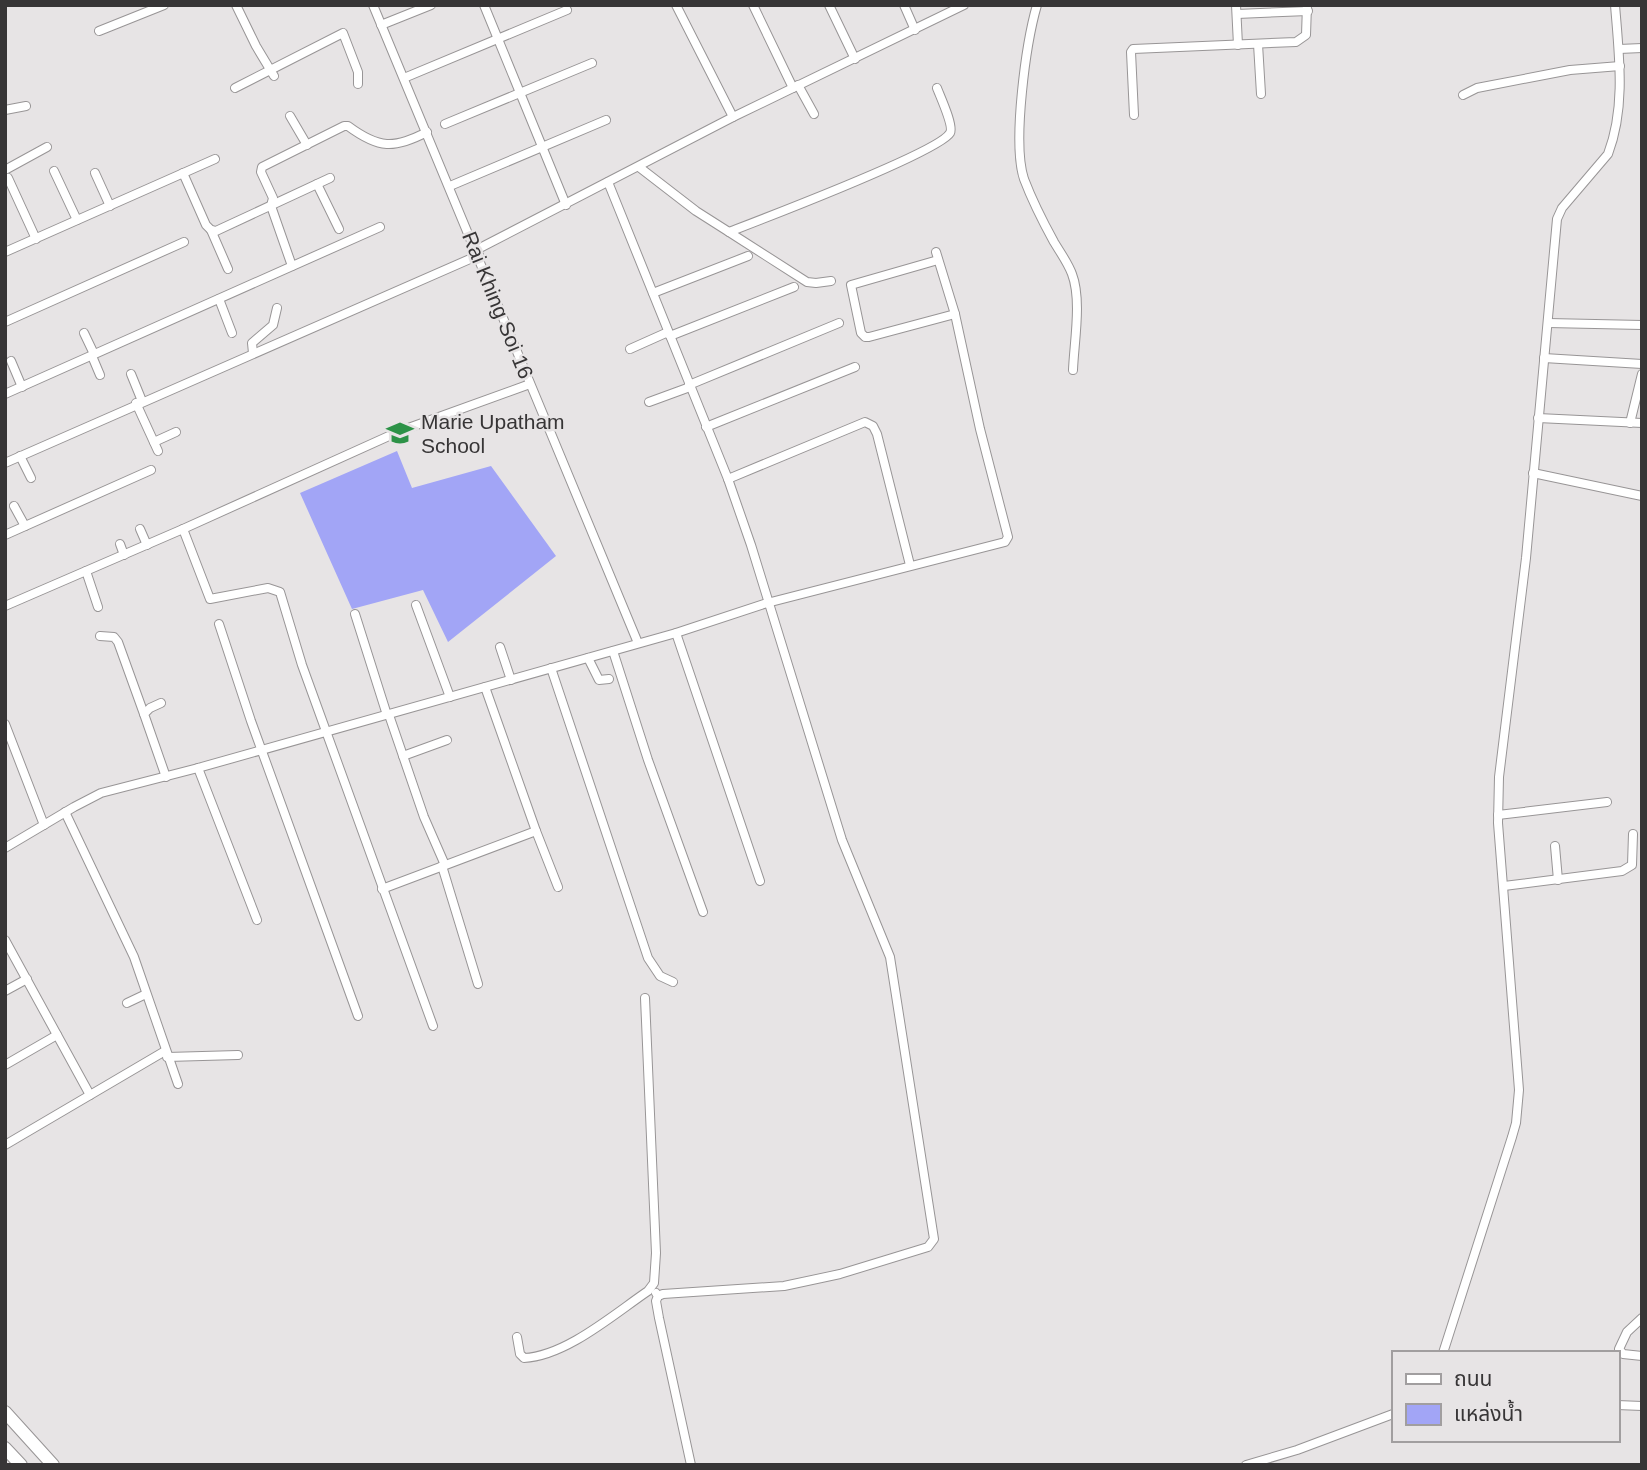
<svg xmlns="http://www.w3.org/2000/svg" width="1647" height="1470" viewBox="0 0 1647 1470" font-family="Arial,'Noto Sans Thai',sans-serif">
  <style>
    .water { fill: #a2a5f6 }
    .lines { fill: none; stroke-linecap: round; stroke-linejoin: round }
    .minor-casing { stroke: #989596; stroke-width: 10 }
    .primary-casing { stroke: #989596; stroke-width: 14 }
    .minor { stroke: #fff; stroke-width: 8 }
    .primary { stroke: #fff; stroke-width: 12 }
    .labels { text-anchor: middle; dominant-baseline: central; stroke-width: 5; stroke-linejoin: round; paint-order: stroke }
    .street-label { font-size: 21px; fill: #373536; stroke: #e7e4e5 }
    .poi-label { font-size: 21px; fill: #373536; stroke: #e7e4e5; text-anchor: start }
  </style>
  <rect width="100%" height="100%" fill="#e7e4e5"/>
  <polygon class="water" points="397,451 412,488 491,466 556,556 448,642 423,590 352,609 300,493"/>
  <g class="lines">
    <defs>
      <g id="minor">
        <polyline points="236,5 256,46 274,76"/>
        <polyline points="373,5 638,643"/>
        <polyline points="484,5 566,205"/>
        <polyline points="676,5 733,117"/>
        <polyline points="753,5 793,88"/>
        <polyline points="829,5 855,59"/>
        <polyline points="904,5 915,30"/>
        <path d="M 1037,5 C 1026,43 1012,143 1024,179 C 1032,200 1043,222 1054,242 C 1060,252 1068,263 1072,274 C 1082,300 1074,343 1073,370"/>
        <polyline points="1236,5 1238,45"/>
        <polyline points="1237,14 1308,11"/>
        <polyline points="381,25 431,5"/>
        <polyline points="99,31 164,5"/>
        <polyline points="1258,44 1261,94"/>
        <polyline points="1619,49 1642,48"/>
        <polyline points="404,78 567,10"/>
        <polyline points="798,85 814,114"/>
        <polyline points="235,88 343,33 358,72 358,84"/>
        <polyline points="1463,95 1477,88 1570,70 1620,66"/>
        <polyline points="5,110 26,106"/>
        <polyline points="1134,115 1131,52 1133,49 1296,42 1306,35 1307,5"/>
        <polyline points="290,116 307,145"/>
        <polyline points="445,124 592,63"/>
        <path d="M 639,167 L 696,211 L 729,232 C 760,220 939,152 950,133 C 954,126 940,96 937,88"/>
        <polyline points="5,170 47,147"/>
        <polyline points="54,171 77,220"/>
        <polyline points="95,173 110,206"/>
        <polyline points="183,173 206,225 211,230 216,231 330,178"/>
        <polyline points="8,178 36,239"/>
        <polyline points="608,182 728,479 751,545 842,840 890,957 934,1239 928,1247 840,1274 784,1286 663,1294 658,1296"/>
        <polyline points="317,184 339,229"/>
        <polyline points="450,186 606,120"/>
        <polyline points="211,230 228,269"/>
        <polyline points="729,232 807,282 816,283 831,281"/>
        <polyline points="476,250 733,117 964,5"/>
        <polyline points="5,252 215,159"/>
        <polyline points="938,260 851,285 861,333 865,337 869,337 955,314"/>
        <path d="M 292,266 L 271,206 L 273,198 L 261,172 L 262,167 L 344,126 L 348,126 C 379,149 394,149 427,132"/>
        <polyline points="653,293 748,256"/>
        <polyline points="219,299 232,333"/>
        <polyline points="5,322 184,242"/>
        <polyline points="1548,323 1642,325"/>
        <polyline points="84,333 94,354"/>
        <polyline points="670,336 794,287"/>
        <polyline points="630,349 668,332"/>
        <polyline points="253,353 252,343 273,325 277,308"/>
        <polyline points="92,356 100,375"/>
        <polyline points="1544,358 1642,364"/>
        <polyline points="11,361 22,387"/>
        <polyline points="131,374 142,401"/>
        <polyline points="689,385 839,323"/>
        <polyline points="5,394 380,227"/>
        <polyline points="649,402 690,387"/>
        <polyline points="136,403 158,451"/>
        <polyline points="1538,418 1642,423"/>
        <polyline points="1630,423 1642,374"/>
        <polyline points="706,427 855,367"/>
        <polyline points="154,442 176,432"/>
        <polyline points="20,456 31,478"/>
        <polyline points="5,463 479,255"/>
        <polyline points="1533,473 1642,496"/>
        <polyline points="728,479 865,422 873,426 877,434 910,565"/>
        <polyline points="14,506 25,526"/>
        <polyline points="140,529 147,545"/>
        <polyline points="183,529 210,599 268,588 280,592 302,665 433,1026"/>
        <polyline points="5,535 151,470"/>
        <polyline points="120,544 124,555"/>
        <polyline points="86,571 98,607"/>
        <polyline points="416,605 450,697"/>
        <polyline points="5,606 183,529 400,431 530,384"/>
        <polyline points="355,614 387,715"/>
        <polyline points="219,624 251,721 358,1016"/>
        <polyline points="676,633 760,881"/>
        <polyline points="100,636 114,637 118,642 144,714"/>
        <polyline points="500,647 511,680"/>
        <polyline points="613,651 648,760 703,912"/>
        <polyline points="588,658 599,680 609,679"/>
        <polyline points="551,668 648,958 660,976 673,982"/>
        <polyline points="161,703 150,708 144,714 166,777"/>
        <polyline points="389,715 424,817 445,865"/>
        <polyline points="5,724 44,825"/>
        <polyline points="403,756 447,740"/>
        <polyline points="198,768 257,920"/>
        <polyline points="65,812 134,957 178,1084"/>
        <polyline points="1498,815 1607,802"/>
        <polyline points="536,831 558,887"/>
        <polyline points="1555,846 1558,880"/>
        <polyline points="5,848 74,807 101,793 198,768 676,633 767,603 1005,542 1008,537 980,429 955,314 936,252"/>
        <polyline points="442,866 478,984"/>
        <polyline points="1504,886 1622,871 1632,865 1633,834"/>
        <polyline points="382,889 536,831 485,687"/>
        <polyline points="5,940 90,1095"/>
        <polyline points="5,991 27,979"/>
        <polyline points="127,1003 146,994"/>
        <polyline points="167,1057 238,1055"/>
        <polyline points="5,1065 57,1035"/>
        <polyline points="5,1145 165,1051"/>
        <polyline points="656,1293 658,1296 656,1301 659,1318 691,1465"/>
        <polyline points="1642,1318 1627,1332 1619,1349 1623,1354 1642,1356"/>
        <path d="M 517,1337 L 520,1354 L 524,1358 C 566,1356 614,1314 648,1291 L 654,1283 L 656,1253 L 645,998"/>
        <path d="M 1443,1353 L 1512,1137 L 1516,1123 L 1519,1090 L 1498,823 L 1499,777 L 1526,558 L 1557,219 L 1562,208 L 1608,154 C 1626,107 1619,55 1615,5"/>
        <polyline points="1617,1405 1642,1406"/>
        <polyline points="1246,1465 1297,1450 1393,1414"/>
      </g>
      <g id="primary">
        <polyline points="5,1412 53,1465"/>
        <polyline points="5,1448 21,1465"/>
      </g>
    </defs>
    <use href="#minor" class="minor-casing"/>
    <use href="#primary" class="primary-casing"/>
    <use href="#minor" class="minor"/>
    <use href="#primary" class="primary"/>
  </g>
  <defs>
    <symbol id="school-bare" viewBox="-9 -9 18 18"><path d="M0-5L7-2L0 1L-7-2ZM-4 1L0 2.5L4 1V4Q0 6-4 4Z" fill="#2d9247" stroke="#e7e4e5" stroke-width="2.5" paint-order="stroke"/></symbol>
  </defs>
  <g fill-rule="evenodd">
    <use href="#school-bare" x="381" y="414" width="38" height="38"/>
  </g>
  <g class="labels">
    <g class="street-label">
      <text transform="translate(498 305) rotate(68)">Rai Khing Soi 16</text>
    </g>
    <g class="poi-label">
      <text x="421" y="421">Marie Upatham<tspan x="421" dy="24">School</tspan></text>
    </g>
  </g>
  <rect width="1647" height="1470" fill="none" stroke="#373536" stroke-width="14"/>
  <rect x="1392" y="1351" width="228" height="91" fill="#e7e4e5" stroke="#a19e9f" stroke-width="2"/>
  <rect x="1406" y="1374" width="35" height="10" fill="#ffffff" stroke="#a19e9f" stroke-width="2"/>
  <text x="1454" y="1386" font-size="21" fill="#373536">ถนน</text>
  <rect x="1406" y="1404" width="35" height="21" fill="#a2a5f6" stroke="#a19e9f" stroke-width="2"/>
  <text x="1454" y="1421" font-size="21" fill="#373536">แหล่งน้ำ</text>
</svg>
